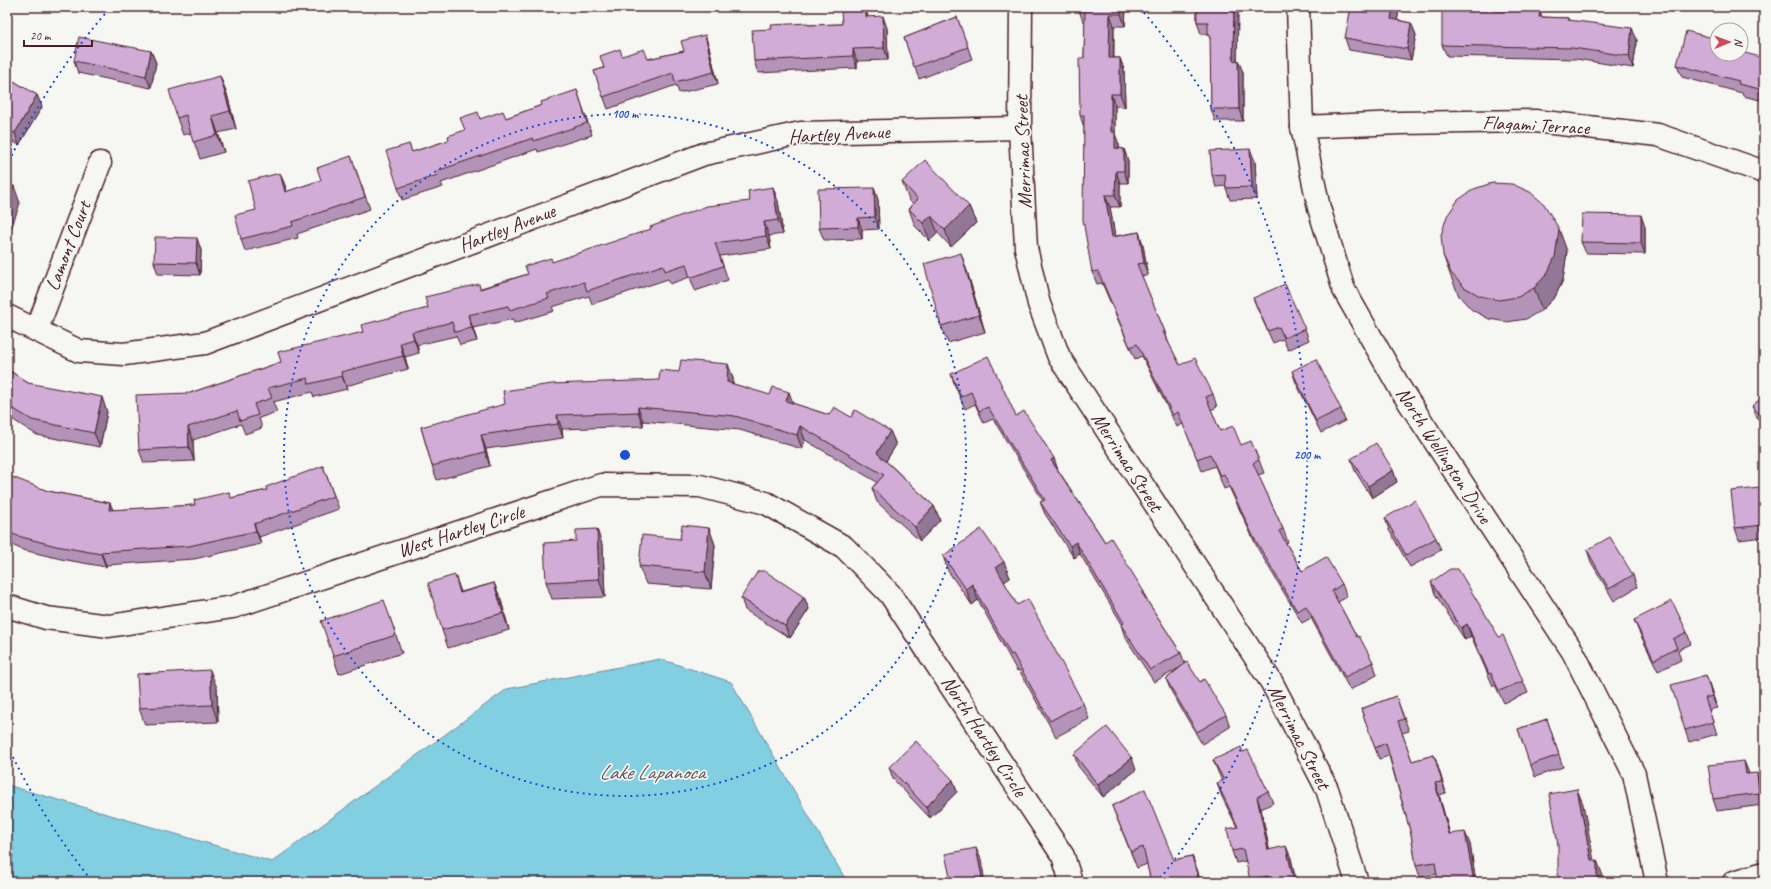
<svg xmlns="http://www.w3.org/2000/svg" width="1771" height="889" viewBox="0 0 1771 889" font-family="Caveat,sans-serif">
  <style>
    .water { fill: #83cfe2; stroke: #6c8999 }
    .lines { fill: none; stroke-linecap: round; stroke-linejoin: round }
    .street-casing { stroke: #4a1f2b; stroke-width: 25 }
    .street { stroke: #f6f6f2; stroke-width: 22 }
    .wall { fill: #b394b8; stroke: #4a1f2b }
    .shaded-wall { fill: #927896; stroke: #4a1f2b }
    .building { fill: #d0acd6; stroke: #4a1f2b }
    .ring { fill: none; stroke: #1d4ed8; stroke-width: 2; stroke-dasharray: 2 4 }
    .labels { text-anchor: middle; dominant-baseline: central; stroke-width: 3.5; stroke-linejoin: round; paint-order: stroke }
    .street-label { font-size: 20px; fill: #4a1f2b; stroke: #f6f6f2 }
    .water-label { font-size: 21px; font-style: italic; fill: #5b5462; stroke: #f6f6f2 }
    .centre { fill: #1d4ed8; stroke: #f6f6f2; stroke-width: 2 }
    .ring-label { font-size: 12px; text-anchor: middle; font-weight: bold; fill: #1d4ed8; stroke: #f6f6f2; stroke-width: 3.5; stroke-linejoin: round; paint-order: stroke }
  </style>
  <rect width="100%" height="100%" fill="#f6f6f2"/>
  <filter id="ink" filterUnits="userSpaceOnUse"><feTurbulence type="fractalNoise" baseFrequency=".025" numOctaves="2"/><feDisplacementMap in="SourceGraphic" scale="8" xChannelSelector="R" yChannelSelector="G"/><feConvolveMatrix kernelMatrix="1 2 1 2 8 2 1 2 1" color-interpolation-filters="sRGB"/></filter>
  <g filter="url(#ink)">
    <polygon class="water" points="660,659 731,682 847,882 7,882 7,785 272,862 507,689"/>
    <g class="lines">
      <defs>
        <g id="street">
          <polyline points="1021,7 1020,128 1026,248 1039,304 1059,357 1272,683 1327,789 1357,882"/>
          <polyline points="1298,7 1302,127 1319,208 1344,290 1401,390 1573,652 1634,774 1657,882"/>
          <polyline points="1302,127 1400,123 1535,121 1658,135 1764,172"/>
          <polyline points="7,316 79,351 124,354 205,343 704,154 801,133 1020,128"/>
          <polyline points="37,329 100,163"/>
          <polyline points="7,606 46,618 109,626 233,607 601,485 700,486 766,503 844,547 890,594 1063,856 1071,882"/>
          <polyline points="1734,882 1764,873"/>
        </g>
      </defs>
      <use href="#street" class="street-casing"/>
      <use href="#street" class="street"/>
    </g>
    <g class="wall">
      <polygon points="1126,7 1125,26 1114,26 1114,58 1120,58 1124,70 1125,107 1115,106 1115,134 1119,145 1119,148 1124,149 1128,161 1128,183 1120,183 1120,207 1110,207 1115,236 1139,232 1143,245 1148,275 1142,277 1165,332 1169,344 1180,365 1213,394 1217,407 1211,410 1220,431 1241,445 1259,460 1264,473 1258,475 1283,529 1288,542 1286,543 1302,571 1342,584 1347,597 1338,602 1357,637 1373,662 1377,675 1350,690 1311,618 1302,623 1258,549 1229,487 1224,489 1215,466 1202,471 1183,424 1177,427 1142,356 1135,359 1102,283 1097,284 1092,272 1084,128 1080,115 1084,58 1085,21 1083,21 1078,8"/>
      <polygon points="1197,7 1238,7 1237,60 1243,72 1243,121 1215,121 1211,109 1211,41 1208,34 1201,34 1197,22"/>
      <polygon points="1367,7 1397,7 1399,11 1397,20 1411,23 1416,35 1411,60 1349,50 1345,38"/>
      <polygon points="1540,11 1542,17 1568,18 1568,20 1637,40 1633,68 1576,59 1447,56 1442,45"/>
      <polygon points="868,17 887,28 888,60 857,61 857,68 758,73 754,61 772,29 808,25 842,24"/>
      <polygon points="957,17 972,59 919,79 904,38"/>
      <polygon points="705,35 709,47 718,84 679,93 676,85 608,109 594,71 604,68 622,56 648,59 684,51"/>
      <polygon points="151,51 156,63 151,88 78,73 74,61"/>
      <polygon points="1717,54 1764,58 1764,101 1743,96 1742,93 1682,77 1677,65"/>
      <polygon points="220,76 227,94 236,129 218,133 224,152 200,159 191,133 183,135 177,118"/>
      <polygon points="7,77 37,95 42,107 19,145 7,138"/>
      <polygon points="577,90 592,135 538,152 537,149 441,183 443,187 402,200 398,188 409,144 412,152 449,140 465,130 481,119 506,118 542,105"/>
      <polygon points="351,156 370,209 297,234 298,238 245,251 241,239 256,210 285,185 286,192 321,180"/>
      <polygon points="1255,161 1257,199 1230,200 1226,188 1226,186 1216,187 1212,175"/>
      <polygon points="902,182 969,206 976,223 951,247 938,233 930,241 915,226 909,209 913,204 909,200"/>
      <polygon points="874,188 878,200 879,229 862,230 862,239 824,240 819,228"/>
      <polygon points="778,201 783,234 769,236 771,249 720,256 728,280 695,291 690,277 670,284 668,279 592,304 589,296 552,307 554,311 514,323 513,319 473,328 477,341 460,345 456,336 417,345 419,353 405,357 408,369 346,386 347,389 314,397 312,392 273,402 277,412 259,418 262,428 245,434 241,424 193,440 194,461 144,463 139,450 190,393 281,362 481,288 528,274 553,262"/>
      <polygon points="1645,227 1645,254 1586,253 1581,242"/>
      <polygon points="201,250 200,275 158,274 154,262"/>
      <polygon points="1567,251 1563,280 1555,297 1542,310 1526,319 1507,322 1489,319 1472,310 1459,296 1451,277 1443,255"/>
      <polygon points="967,271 985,332 948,343 941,326"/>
      <polygon points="1253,298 1305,329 1309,340 1288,350 1283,339 1273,343 1258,310"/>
      <polygon points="7,369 28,383 107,412 100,447 37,435 7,416"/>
      <polygon points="1292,371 1341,409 1345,421 1321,433 1296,383"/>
      <polygon points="951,374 1016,416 1058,470 1105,542 1144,592 1146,599 1181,653 1185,664 1226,715 1230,727 1202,744 1171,691 1166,679 1181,667 1154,682 1125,637 1121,625 1122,624 1080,554 1074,558 1045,514 1040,502 1043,501 993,419 984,423 975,404 965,409 955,386"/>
      <polygon points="733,378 733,384 829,415 851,417 890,431 896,445 886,461 934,506 940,520 920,541 877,502 872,488 877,482 805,440 802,449 740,430 643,421 643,426 562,429 563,438 486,449 490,466 437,480 432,466 421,427"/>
      <polygon points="1764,396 1764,426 1757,418 1752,406"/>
      <polygon points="1351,459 1393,470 1397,482 1372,498 1355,471"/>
      <polygon points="323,466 339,509 259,537 261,544 194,559 106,565 106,567 61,559 23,550 7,543 7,477 48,491 110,503 113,510 195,505 229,492 231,498 267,490"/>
      <polygon points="1764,498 1764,537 1739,540 1735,528"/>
      <polygon points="1385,518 1436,538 1441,550 1410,567 1389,530"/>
      <polygon points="709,528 715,545 711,589 646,584 639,566 680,539"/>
      <polygon points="603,547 605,597 552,599 546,582"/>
      <polygon points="1587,550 1633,575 1637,587 1614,601 1591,562"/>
      <polygon points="943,556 1004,562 1010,578 1004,582 1017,605 1083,703 1089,719 1056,737 1019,670 1017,671 978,600 972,605 948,571"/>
      <polygon points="1431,582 1523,681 1528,693 1504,703 1495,685 1493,686 1471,636 1465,640 1435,594"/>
      <polygon points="494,583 501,600 509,630 448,648 442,630 461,592"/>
      <polygon points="804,597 809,609 790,638 745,610 741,598"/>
      <polygon points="390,618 402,653 339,674 333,656"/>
      <polygon points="1634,620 1687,632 1691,644 1678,650 1681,660 1658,671 1639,632"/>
      <polygon points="1706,675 1717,708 1709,710 1717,734 1689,742 1685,730"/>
      <polygon points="217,688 218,722 145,725 139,708"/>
      <polygon points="1396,696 1409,731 1402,733 1412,761 1434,755 1438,767 1446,793 1439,795 1450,834 1470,844 1476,882 1438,882 1437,874 1420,877 1416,865 1411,834 1389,756 1379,759 1361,709"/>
      <polygon points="1547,719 1563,767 1535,777 1518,729"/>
      <polygon points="1243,752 1268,791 1273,803 1261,809 1269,849 1291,858 1296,882 1251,882 1246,861 1236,863 1232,851 1237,827 1221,795 1217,783 1222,781 1218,772 1213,760"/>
      <polygon points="1074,754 1136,770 1103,797 1078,766"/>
      <polygon points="889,767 953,780 957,792 930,818 893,779"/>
      <polygon points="1749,773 1749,774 1761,785 1763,805 1717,811 1713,799"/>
      <polygon points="1112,806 1174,860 1192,856 1198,872 1200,882 1151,882 1147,864 1137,868 1118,821"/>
    </g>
    <g class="shaded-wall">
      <polygon points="1121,7 1126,7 1125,26 1121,14"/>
      <polygon points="1234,7 1238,7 1237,72 1233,61"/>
      <polygon points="1393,7 1397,7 1399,11 1395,31 1391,19"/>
      <polygon points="866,10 870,22 866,17"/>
      <polygon points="1540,11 1544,23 1539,17"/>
      <polygon points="1110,14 1114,26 1113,70 1109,58"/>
      <polygon points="883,16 887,28 888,60 884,48"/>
      <polygon points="1411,23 1416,35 1411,60 1407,49"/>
      <polygon points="1632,28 1637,40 1633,68 1629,56"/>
      <polygon points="705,35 709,47 718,84 714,72"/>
      <polygon points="853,49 857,61 857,68 853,56"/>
      <polygon points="151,51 156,63 151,88 146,76"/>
      <polygon points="1120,58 1124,70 1125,107 1120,94"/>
      <polygon points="1238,60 1243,72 1243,121 1239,109"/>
      <polygon points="220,76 227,94 236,129 230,111"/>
      <polygon points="1111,94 1115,106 1115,134 1119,145 1119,161 1115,148 1111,132"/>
      <polygon points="37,95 42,107 19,145 15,133"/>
      <polygon points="212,116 218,133 224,152 217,135"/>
      <polygon points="1124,149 1128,161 1128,183 1124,171"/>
      <polygon points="1250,149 1255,161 1257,199 1252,187"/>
      <polygon points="1116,171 1120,183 1120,207 1115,195"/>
      <polygon points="280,173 285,185 289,204 285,192"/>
      <polygon points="14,186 20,203 8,238 7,235 7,205"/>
      <polygon points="773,187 778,201 783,234 778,220"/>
      <polygon points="874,188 878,200 879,229 875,217"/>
      <polygon points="1105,195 1110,207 1117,249 1112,237"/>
      <polygon points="969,206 976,223 951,247 945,230"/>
      <polygon points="1641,215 1645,227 1645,254 1641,243"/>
      <polygon points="931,216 938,233 930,241 923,223"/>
      <polygon points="858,218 862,230 862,239 858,227"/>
      <polygon points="764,222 769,236 771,249 766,236"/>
      <polygon points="1559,229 1567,251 1563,280 1555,297 1542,310 1534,288"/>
      <polygon points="1139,232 1143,245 1148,275 1144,263"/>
      <polygon points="197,238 201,250 200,275 196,263"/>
      <polygon points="961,253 967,271 985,332 979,315"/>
      <polygon points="468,315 473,328 477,341 472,328"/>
      <polygon points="412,332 417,345 419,353 414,339"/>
      <polygon points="400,343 405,357 408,369 403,356"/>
      <polygon points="728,364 733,378 732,396 727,382"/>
      <polygon points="341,372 346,386 347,389 342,376"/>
      <polygon points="789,392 794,406 786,401"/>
      <polygon points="102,397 107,412 100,447 94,433"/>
      <polygon points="638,407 643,421 643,426 638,412"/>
      <polygon points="557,415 562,429 563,438 558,424"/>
      <polygon points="800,426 805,440 802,449 797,435"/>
      <polygon points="188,427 193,440 194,461 189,447"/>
      <polygon points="890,431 896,445 882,467 877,453"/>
      <polygon points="481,435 486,449 490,466 485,452"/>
      <polygon points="1054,458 1058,470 1051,460"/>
      <polygon points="1393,470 1397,482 1372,498 1368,486"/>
      <polygon points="1760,488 1764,498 1764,525"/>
      <polygon points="110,503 115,516 109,510"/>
      <polygon points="934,506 940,520 920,541 915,527"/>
      <polygon points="254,524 259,537 261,544 256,531"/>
      <polygon points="709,528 715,545 711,589 705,572"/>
      <polygon points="597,529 603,547 605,597 599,579"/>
      <polygon points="1076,542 1080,554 1074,558 1070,546"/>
      <polygon points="101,552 106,565 106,567 101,554"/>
      <polygon points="1004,562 1010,578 1002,583 996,567"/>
      <polygon points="455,575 461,592 460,593"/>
      <polygon points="494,583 501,600 509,630 503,613"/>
      <polygon points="972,584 978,600 972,605 966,589"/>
      <polygon points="804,597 809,609 790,638 785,626"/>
      <polygon points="1467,624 1471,636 1465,640 1461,628"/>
      <polygon points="210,670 217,688 218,722 212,705"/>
      <polygon points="1706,675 1710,686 1717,708 1712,696"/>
      <polygon points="1434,755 1438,767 1446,793 1442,782"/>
      <polygon points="1132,758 1136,770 1103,797 1098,785"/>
      <polygon points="1744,761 1749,773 1750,786 1746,774"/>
      <polygon points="1757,773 1761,785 1763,805 1759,793"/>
      <polygon points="953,780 957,792 930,818 926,807"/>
      <polygon points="1435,783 1439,795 1453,846 1449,834"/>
      <polygon points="1577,789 1583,804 1597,876 1591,860"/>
      <polygon points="1257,797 1261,809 1272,862 1268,850"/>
      <polygon points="1465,832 1470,844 1476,882 1474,882"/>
      <polygon points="1286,846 1291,858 1296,882 1294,882"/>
      <polygon points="976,848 981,859 985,882 983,882"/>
      <polygon points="1192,856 1198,872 1200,882 1199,882"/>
      <polygon points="1597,860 1603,876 1603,882 1597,882"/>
    </g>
    <g class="building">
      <polygon points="1078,7 1121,7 1121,14 1110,14 1109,58 1120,58 1120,94 1111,94 1111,132 1115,132 1115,148 1124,149 1124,171 1116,171 1115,195 1105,195 1112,237 1139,232 1144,263 1137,264 1165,332 1163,332 1180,365 1195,358 1213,394 1206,397 1220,431 1233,426 1241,445 1251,441 1259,460 1253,463 1283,529 1279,531 1302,571 1326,557 1342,584 1332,591 1357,637 1359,636 1373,662 1345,677 1306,606 1297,611 1253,536 1224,474 1220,476 1210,454 1197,459 1178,412 1173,415 1137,344 1130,347 1098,271 1092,272 1083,220 1084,115 1080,115 1079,58 1084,58 1085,8 1078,8"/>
      <polygon points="1197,7 1234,7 1233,61 1238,60 1239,109 1211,109 1210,34 1208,34 1208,22 1197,22"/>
      <polygon points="1351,7 1363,7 1367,8 1367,7 1393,7 1391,19 1411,23 1407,49 1345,38"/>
      <polygon points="866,10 866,17 883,16 884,48 853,49 853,56 754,61 752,30 772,29 771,25 808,23 808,25 842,24 841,11"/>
      <polygon points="1442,10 1540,11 1539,17 1568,18 1568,20 1632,28 1629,56 1572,48 1442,45"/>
      <polygon points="957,17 968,47 914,67 904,38"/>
      <polygon points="1686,31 1717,39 1717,54 1741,54 1741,52 1764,58 1764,90 1738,84 1739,81 1677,65"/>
      <polygon points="705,35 714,72 675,82 673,73 603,97 594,71 604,68 600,56 620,49 622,56 644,49 648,59 684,51 681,41"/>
      <polygon points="79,37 151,51 146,76 74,61"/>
      <polygon points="220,76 230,111 212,116 217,135 193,142 186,115 177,118 169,90"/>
      <polygon points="7,77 37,95 15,133 7,128"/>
      <polygon points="577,90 587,123 534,141 533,138 437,171 438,175 398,188 386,151 409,144 412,152 449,140 448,136 465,130 460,118 478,112 480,119 503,111 506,118 542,105 541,102"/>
      <polygon points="1250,149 1252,187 1226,188 1225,174 1212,175 1210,151"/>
      <polygon points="351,156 365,197 292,222 293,226 241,239 235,215 256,210 248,181 280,173 285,192 321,180 317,168"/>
      <polygon points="925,160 969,206 945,230 931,216 923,223 909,209 918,199 902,182"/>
      <polygon points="7,183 14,186 7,205"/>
      <polygon points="1492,183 1512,184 1530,192 1544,204 1559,229 1555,257 1547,274 1534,288 1518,297 1499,300 1480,296 1464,287 1451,273 1443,255 1441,235 1447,216 1458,200 1474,189"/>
      <polygon points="773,187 778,220 764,222 766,236 715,243 723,266 690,278 686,264 665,271 663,265 587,291 584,282 547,294 549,298 510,310 508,306 468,315 472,328 455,332 452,322 412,332 414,339 400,343 403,356 341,372 342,376 309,384 308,378 268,388 272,398 254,404 258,415 240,421 237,411 188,427 189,447 139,450 136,395 190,393 281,362 278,352 363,332 361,325 428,308 425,297 479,284 480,289 528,274 525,266 551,258 552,262 651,229 650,227 707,206 750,201 748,191"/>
      <polygon points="874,188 875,217 858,218 858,227 819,228 818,189"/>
      <polygon points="1582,214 1641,215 1641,243 1581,242"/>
      <polygon points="155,237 197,238 196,263 154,262"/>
      <polygon points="961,253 979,315 941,326 924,264"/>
      <polygon points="1285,284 1305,329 1284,338 1279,327 1268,331 1253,298"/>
      <polygon points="988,356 1016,416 1024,411 1054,458 1051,460 1105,542 1111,538 1144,592 1142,593 1181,653 1150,670 1121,625 1124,623 1076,542 1070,546 1040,502 1045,500 988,407 979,411 971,392 961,397 951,374"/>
      <polygon points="1316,359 1341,409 1316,421 1292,371"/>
      <polygon points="681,360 728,364 727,382 770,395 773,387 789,392 786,401 829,415 834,407 851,417 855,410 890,431 877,453 934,506 915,527 872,488 884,475 800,426 797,435 735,416 638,407 638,412 557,415 558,424 481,435 485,452 432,466 421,427 505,404 503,391 552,384 659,380 660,370 679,372"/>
      <polygon points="7,369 28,383 102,397 94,433 32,420 7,405"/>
      <polygon points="1764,396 1764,419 1752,406"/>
      <polygon points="1376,443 1393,470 1368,486 1351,459"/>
      <polygon points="323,466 334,496 254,524 256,531 189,546 101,552 101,554 56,546 18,536 7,532 7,475 48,491 110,503 109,510 195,505 194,500 229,492 231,498 267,490 266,487"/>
      <polygon points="1760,488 1764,525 1735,528 1731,491"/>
      <polygon points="1415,500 1436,538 1406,555 1385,518"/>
      <polygon points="682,525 709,528 705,572 639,566 642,535 680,539"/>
      <polygon points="597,529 599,579 546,582 544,543 576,541 576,530"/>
      <polygon points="981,529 1004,562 996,567 1017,605 1028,599 1083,703 1050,721 1013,654 1011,655 972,584 966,589 943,556"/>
      <polygon points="1610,537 1633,575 1609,589 1587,550"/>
      <polygon points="1450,569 1458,569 1499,637 1503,635 1523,681 1499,691 1491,673 1489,674 1467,624 1461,628 1431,582"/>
      <polygon points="758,571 765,571 804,597 785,626 741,598"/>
      <polygon points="455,575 460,593 494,583 503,613 442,630 428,583"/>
      <polygon points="384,600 396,635 333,656 321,621"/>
      <polygon points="1672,601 1687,632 1673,639 1677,648 1654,660 1634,620"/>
      <polygon points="1187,662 1200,682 1204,679 1226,715 1197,732 1166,679"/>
      <polygon points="210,670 212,705 139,708 137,674"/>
      <polygon points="1706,675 1712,696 1705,698 1713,722 1685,730 1671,685"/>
      <polygon points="1396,696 1404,719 1398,721 1412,761 1434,755 1442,782 1435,783 1449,834 1465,832 1474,882 1438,882 1435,862 1416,865 1411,834 1386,743 1375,748 1361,709"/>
      <polygon points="1547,719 1559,755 1530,765 1518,729"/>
      <polygon points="1107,727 1132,758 1098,785 1074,754"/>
      <polygon points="916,741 953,780 926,807 889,767"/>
      <polygon points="1241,747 1243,752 1248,750 1268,791 1257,797 1268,850 1286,846 1294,882 1269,882 1268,876 1250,880 1243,849 1232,851 1227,829 1238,827 1217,783 1224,780 1213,760"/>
      <polygon points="1744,761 1746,774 1757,773 1759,793 1713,799 1708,765"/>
      <polygon points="1145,789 1174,860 1192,856 1199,882 1151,882 1143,847 1131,852 1112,806"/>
      <polygon points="1577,789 1591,860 1597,860 1597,882 1558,882 1558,845 1549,794"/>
      <polygon points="976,848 983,882 951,882 945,854"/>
    </g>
  </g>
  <g class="ring">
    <circle cx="625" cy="455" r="341"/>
    <path d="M91 880A682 682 0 0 1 9 749M9 161A682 682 0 0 1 110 8M1140 8A682 682 0 0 1 1159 880"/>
  </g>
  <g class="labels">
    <g class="street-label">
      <text transform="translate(1536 125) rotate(3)">Flagami Terrace</text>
      <text transform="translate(839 134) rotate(-3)">Hartley Avenue</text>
      <text transform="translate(1023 152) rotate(-92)">Merrimac Street</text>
      <text transform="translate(507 228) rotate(-21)">Hartley Avenue</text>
      <text transform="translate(68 246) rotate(-69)">Lamont Court</text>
      <text transform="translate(1444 455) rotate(57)">North Wellington Drive</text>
      <text transform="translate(1127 462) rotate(57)">Merrimac Street</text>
      <text transform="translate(461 531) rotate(-18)">West Hartley Circle</text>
      <text transform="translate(984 736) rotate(57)">North Hartley Circle</text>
      <text transform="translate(1299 737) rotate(63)">Merrimac Street</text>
    </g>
    <g class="water-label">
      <text x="652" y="772">Lake Lapanoca</text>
    </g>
  </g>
  <circle cx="625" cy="455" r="6" class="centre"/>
  <g class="ring-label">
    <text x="625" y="118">100 m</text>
    <text x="1307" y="459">200 m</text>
  </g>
  <rect width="1771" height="889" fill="none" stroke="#f6f6f2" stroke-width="24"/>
  <rect x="12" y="12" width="1747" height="865" fill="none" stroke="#4a1f2b" stroke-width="1.5" filter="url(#ink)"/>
  <g transform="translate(1729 42) rotate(89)"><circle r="19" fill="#f6f6f2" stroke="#b1a0a2"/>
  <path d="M0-3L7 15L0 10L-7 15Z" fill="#d1495b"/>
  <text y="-6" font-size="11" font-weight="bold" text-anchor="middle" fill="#4a1f2b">N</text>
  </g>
  <path d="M24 40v6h68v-6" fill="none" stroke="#4a1f2b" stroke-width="2"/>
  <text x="30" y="40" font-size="12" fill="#4a1f2b" stroke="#f6f6f2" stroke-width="3" paint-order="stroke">20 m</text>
</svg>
